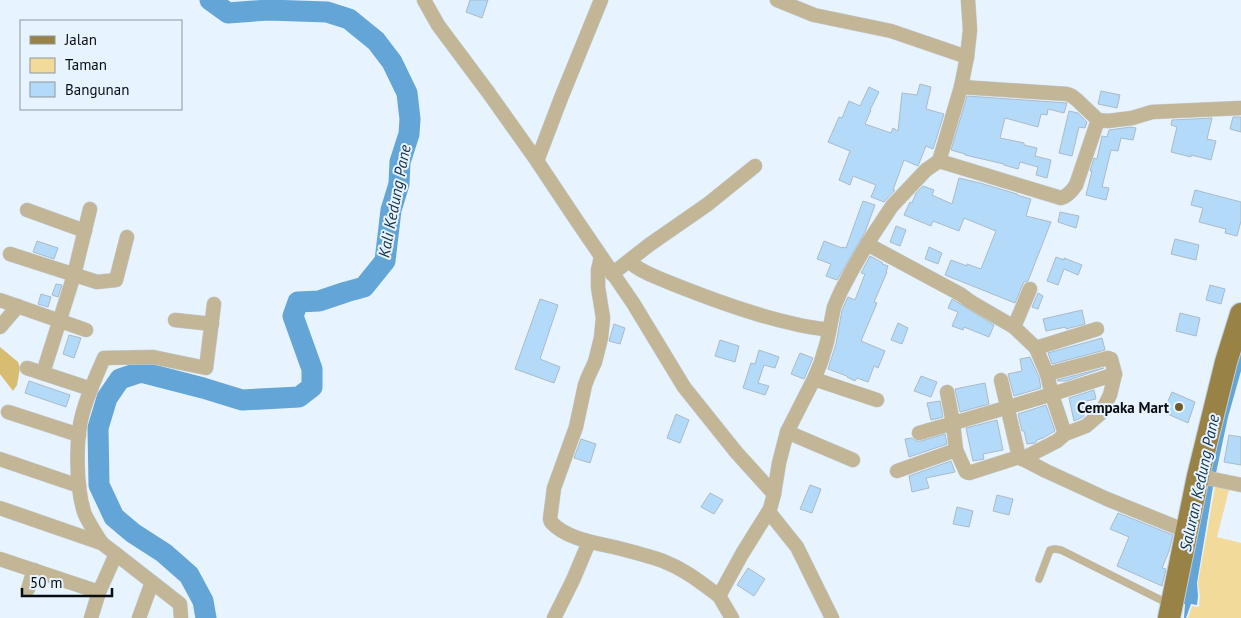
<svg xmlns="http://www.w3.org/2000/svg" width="1241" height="618" viewBox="0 0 1241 618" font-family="'PT Sans',sans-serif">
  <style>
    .green { fill: #f2da9a }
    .forest { fill: #d8bc72 }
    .water { fill: #62a5d6 }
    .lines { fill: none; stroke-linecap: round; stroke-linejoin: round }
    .river { stroke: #62a5d6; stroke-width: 21 }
    .building { fill: #b3dbf9; stroke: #abbac7 }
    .lane-casing { stroke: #c3ced8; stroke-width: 8 }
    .street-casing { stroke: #c3ced8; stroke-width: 15 }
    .primary-casing { stroke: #c3ced8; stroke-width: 24 }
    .lane { stroke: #c2b696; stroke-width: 7 }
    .street { stroke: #c2b696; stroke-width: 14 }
    .primary { stroke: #998246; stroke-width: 22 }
    .poi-dot { fill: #6d5b29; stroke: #e7f3fe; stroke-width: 2 }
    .labels { text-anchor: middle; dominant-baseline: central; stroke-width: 4; stroke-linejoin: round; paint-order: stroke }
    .poi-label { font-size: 15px; font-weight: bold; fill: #080d12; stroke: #e7f3fe; text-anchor: end }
    .water-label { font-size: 16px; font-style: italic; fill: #122f44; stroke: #e7f3fe }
  </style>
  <rect width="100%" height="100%" fill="#e7f3fe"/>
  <polygon class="green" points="1215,487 1229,490 1217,537 1241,543 1241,618 1188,618 1192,606 1199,607 1200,596 1198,583"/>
  <polygon class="forest" points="0,347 18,362 20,368 17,385 13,391 0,374"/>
  <polygon class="water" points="1241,336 1241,371 1228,417 1213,487 1197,583 1198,596 1197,605 1191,604 1186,618 1184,618 1185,604 1180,603 1204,485"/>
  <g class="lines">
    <polyline class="river" points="206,618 203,601 189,575 164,553 133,533 114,517 99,485 98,428 107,398 120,379 141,372 203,388 242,400 299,397 312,387 312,369 293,316 298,302 319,301 346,292 364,287 385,261 391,210 399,184 400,162 409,134 410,119 407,93 392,62 376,41 349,19 327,12 268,10 228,13 210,0"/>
  </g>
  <g class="building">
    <polygon points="470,0 488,0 482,18 466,12"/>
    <polygon points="920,84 931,87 926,109 944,114 933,149 926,146 918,166 904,160 893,190 895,190 884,202 871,197 876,185 853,176 850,185 839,180 850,151 828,142 839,117 842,118 849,101 860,106 869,87 879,92 870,110 871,110 865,124 891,133 893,128 898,131 902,93 917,95"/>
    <polygon points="1101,91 1120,95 1117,108 1098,104"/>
    <polygon points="967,96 1067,103 1064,113 1048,109 1047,115 1041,114 1038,127 1005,118 1000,138 1024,143 1024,145 1037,148 1035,156 1051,160 1047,178 1036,175 1038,167 1020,162 1018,169 1004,165 1004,164 965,155 965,154 951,150"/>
    <polygon points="1069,111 1078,113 1087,122 1085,128 1079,127 1072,156 1059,153"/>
    <polygon points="1233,117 1241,117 1241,132 1230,129"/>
    <polygon points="1212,118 1207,139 1216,141 1211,160 1191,155 1191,157 1171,152 1177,127 1171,125 1172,120"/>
    <polygon points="1131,127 1136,128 1133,140 1121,138 1118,151 1111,150 1102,187 1109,188 1106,200 1086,195 1092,171 1090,171 1094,158 1097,159 1102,136 1107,137 1109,130"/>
    <polygon points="959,178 980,183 1017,194 1017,195 1031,199 1026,216 1051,222 1028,281 1024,282 1022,286 1015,303 945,275 951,260 967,266 967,264 981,269 996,231 964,218 959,231 933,221 931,226 904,215 910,202 912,203 916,193 923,186 934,190 932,195 952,204"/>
    <polygon points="1195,190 1241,202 1241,221 1237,236 1225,233 1226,229 1199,222 1203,208 1191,205"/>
    <polygon points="863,201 875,205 865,232 837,280 826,276 831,264 817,259 824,241 842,248 842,247 846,248"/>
    <polygon points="1060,212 1079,216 1076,228 1058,222"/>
    <polygon points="896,226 906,230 900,246 890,242"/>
    <polygon points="1175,239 1199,245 1196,260 1171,254"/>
    <polygon points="37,241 58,248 54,259 33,252"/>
    <polygon points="929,247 942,253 938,264 925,259"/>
    <polygon points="870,256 883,263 882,264 888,266 886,272 887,272 874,302 877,303 861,341 885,351 878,368 874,366 868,382 857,378 855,381 847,377 847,376 828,369 836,344 842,310 848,297 855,300 865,274 861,273"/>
    <polygon points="1056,257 1064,260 1064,258 1082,265 1078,275 1064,269 1058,285 1047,281"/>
    <polygon points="56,284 62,285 58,297 52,295"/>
    <polygon points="1210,285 1225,289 1221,304 1206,300"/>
    <polygon points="1038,293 1043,296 1038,309 1032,307"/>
    <polygon points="41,294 51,297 48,307 38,304"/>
    <polygon points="540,299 558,305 540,359 560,367 554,383 515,369"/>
    <polygon points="952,299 994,325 989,337 964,327 963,330 952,326 958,312 948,308"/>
    <polygon points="1082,310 1085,324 1066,329 1066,327 1046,331 1043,319"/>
    <polygon points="1180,313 1200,318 1196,336 1176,331"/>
    <polygon points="898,323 908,328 902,344 891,340"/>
    <polygon points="614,324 625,328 620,344 609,341"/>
    <polygon points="69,335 81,338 74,358 63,354"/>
    <polygon points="1102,338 1105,350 1052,364 1048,353"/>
    <polygon points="720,340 739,346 735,362 715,356"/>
    <polygon points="759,350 779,357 775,368 764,365 758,383 769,386 765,395 743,388 751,363 755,364"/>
    <polygon points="800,353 813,358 804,379 791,374"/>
    <polygon points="1030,357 1039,377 1041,388 1014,396 1008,374 1022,371 1020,359"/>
    <polygon points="1104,368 1066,381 1058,381 1057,380"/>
    <polygon points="921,376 937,382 931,397 914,391"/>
    <polygon points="29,381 70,395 66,407 25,393"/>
    <polygon points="985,383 989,404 960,412 955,389"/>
    <polygon points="1094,390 1096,399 1082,402 1084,416 1081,418 1074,421 1069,398"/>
    <polygon points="1172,392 1195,402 1188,423 1163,412"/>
    <polygon points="940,401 943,417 931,420 927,403"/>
    <polygon points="1046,405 1055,431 1043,438 1037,440 1037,441 1035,443 1027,444 1024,431 1022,431 1018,414"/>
    <polygon points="676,414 689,420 680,443 667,438"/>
    <polygon points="997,420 1003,450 983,454 984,459 973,461 966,428"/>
    <polygon points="945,434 947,444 909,457 905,439 912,438 916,441 921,441"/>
    <polygon points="1229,435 1241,437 1241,465 1224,462"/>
    <polygon points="581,439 596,444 590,463 574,458"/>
    <polygon points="951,461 955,472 926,478 929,488 912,492 909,476"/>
    <polygon points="810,485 821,489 812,513 800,509"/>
    <polygon points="710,493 723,500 714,514 701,507"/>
    <polygon points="997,495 1013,499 1009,515 993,511"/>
    <polygon points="957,507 973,511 969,527 953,524"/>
    <polygon points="1118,513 1173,535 1169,551 1162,568 1166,569 1162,586 1117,566 1129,537 1110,529"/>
    <polygon points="748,568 765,579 754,596 737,585"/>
  </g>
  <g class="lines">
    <defs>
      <polyline id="lane" points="1039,579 1050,550 1055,549 1061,550 1169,604"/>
      <g id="street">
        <polyline points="424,0 438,25 488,92 537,161 577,221 633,303 684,387 736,452 774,494"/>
        <polyline points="777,0 814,15 891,31 967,57"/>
        <polyline points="961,87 1067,94 1072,96 1077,100 1098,120 1108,121 1132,118 1152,112 1241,108"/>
        <polyline points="537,161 561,98 601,0"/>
        <path d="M 939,161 L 1061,198 C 1068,196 1072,191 1076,185 L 1098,120"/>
        <polyline points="27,210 85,231"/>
        <polyline points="867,244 960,294 971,302 1014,327 1036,348"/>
        <polyline points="10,254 97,282 116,280 127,237"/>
        <path d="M 601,257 L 598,270 L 598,287 L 603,318 L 601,338 L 595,362 L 588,377 L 585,385 L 576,427 L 554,488 L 550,519 L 551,522 C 566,539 597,543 618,548 C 633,552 649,556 663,561 C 686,570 700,582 719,596 L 742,554 L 770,509 L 774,494 L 779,463 L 787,432 L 814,379 L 821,362 L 827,342 L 834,307 L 841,291 L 851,272 L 867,244 L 892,206 L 926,170 L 939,161 L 946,138 L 961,87 L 967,57 L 970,30 L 968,0"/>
        <path d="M 629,261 C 638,271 661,279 673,284 C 713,300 753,315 795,324 C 806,327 818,328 829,330"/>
        <polyline points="612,274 649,245 708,204 755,166"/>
        <polyline points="0,300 86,330"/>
        <polyline points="175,320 212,324"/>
        <polyline points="0,327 18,306"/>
        <polyline points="1014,327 1030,289"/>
        <polyline points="27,368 91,389"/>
        <polyline points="43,373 74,275 90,209"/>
        <polyline points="814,379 877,400"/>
        <polyline points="1001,380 1019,457 1046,471 1107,499 1186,531"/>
        <polyline points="8,412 79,435"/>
        <polyline points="787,432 853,460"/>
        <path d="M 919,433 C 984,414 1050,396 1115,374"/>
        <polyline points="1065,434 1052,395 1047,374 1036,348 1097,329"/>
        <polyline points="956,450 966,472 969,473 1019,457"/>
        <polyline points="0,459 79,486"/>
        <polyline points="1022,459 1057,441 1065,434 1086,426 1101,413 1110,395 1115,374 1111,359 1108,358 1047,374"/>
        <polyline points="897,471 956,450 953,423 947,392"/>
        <polyline points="1198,476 1241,485"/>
        <polyline points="0,508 101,543"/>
        <polyline points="769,512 797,547 832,618"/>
        <path d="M 116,554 C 111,550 105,546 101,542 C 97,536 86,518 84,512 C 76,486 75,438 83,412 C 88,394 96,376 104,358 L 153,357 L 206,368 L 214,304"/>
        <polyline points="0,559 99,592 91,618"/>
        <polyline points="28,589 34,570"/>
        <polyline points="99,592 116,554 180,604 181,618"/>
        <polyline points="719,596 732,618"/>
        <polyline points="139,618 152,582"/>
        <polyline points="554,618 573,580 589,542"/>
      </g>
      <polyline id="primary" points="1169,618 1198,476 1226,362 1241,314"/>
    </defs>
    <use href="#lane" class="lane-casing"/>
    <use href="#street" class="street-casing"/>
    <use href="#primary" class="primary-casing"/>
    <use href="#lane" class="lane"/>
    <use href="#street" class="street"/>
    <use href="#primary" class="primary"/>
  </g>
  <circle class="poi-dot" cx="1179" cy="407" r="5"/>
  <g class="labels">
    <g class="poi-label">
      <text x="1169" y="407">Cempaka Mart</text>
    </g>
    <g class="water-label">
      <text transform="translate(394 201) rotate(-79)">Kali Kedung Pane</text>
      <text transform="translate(1199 483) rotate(-78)">Saluran Kedung Pane</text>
    </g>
  </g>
  <rect x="20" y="20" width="162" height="90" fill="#e7f3fe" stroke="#8e97a0"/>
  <rect x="30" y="36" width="25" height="8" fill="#998246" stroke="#8e97a0"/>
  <text x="65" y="45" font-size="15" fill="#080d12">Jalan</text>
  <rect x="30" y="58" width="25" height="15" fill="#f2da9a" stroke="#8e97a0"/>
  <text x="65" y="70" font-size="15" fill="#080d12">Taman</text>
  <rect x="30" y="82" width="25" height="15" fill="#b3dbf9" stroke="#8e97a0"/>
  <text x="65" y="95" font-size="15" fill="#080d12">Bangunan</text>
  <path d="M22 588v8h90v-8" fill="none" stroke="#080d12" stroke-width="2.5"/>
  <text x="30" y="588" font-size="15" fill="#080d12" stroke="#e7f3fe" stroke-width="4" paint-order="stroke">50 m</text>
</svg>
